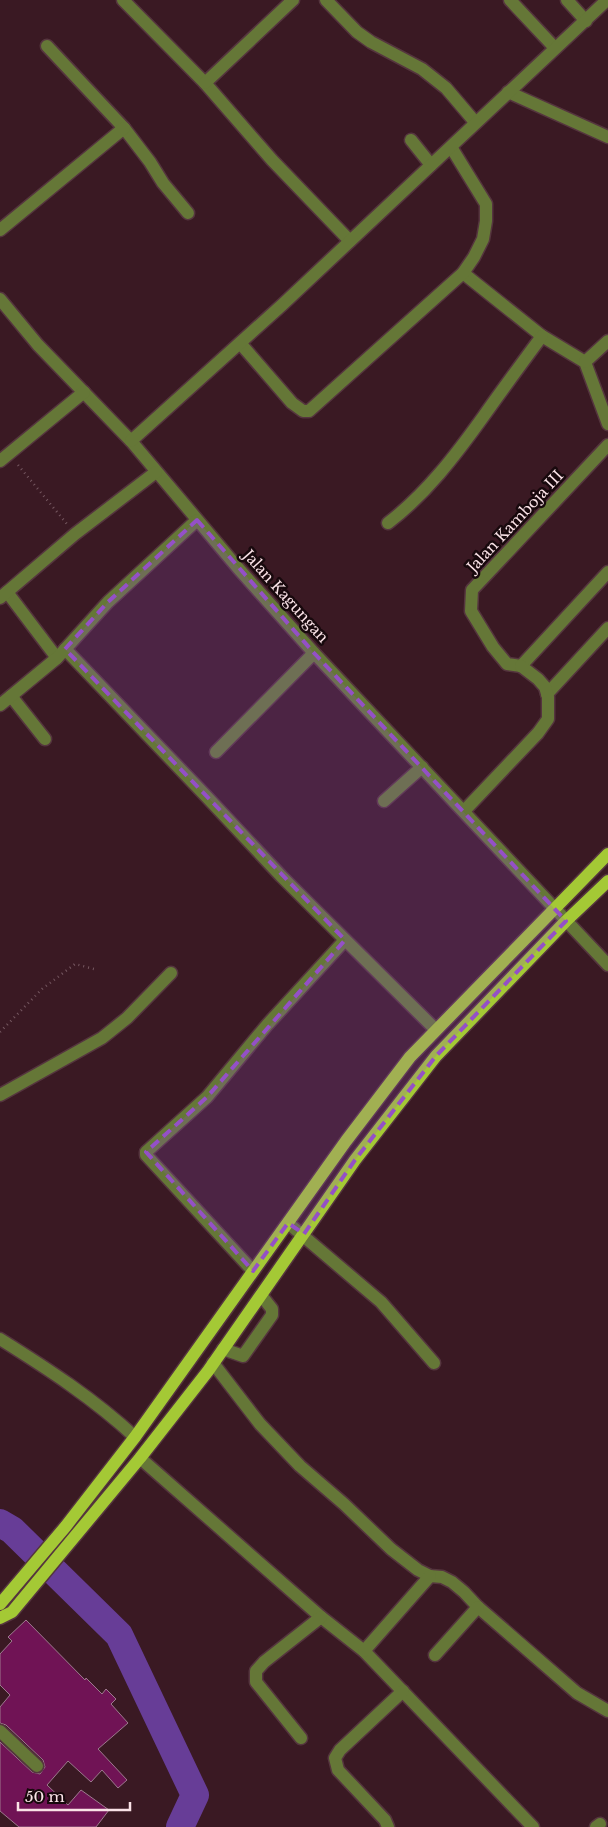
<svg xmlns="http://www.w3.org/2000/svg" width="608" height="1827" viewBox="0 0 608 1827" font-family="'Libre Baskerville',serif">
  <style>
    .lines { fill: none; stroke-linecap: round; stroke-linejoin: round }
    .river { stroke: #673d97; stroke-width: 28 }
    .building { fill: #701355; stroke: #9d798e }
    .minor-casing { stroke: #55353e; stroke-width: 15 }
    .major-casing { stroke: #55353e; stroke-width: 15 }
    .path { stroke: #765861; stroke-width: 2.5; stroke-dasharray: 1 4; stroke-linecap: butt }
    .minor { stroke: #657737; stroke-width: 12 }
    .major { stroke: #a4c935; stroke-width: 12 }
    .marked { fill: #9450c7; fill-opacity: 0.2; stroke: #9450c7; stroke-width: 4; stroke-dasharray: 10 6; stroke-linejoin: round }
    .labels { text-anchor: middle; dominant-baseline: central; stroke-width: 5; stroke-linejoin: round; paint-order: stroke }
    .street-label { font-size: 15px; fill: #fae2e7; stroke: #18090d }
  </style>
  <rect width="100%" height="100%" fill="#3a1923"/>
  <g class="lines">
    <polyline class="river" points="0,1523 12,1530 119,1635 195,1795 180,1827"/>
  </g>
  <polygon class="building" points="26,1620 85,1680 86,1678 102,1694 106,1689 116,1699 111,1704 128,1723 98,1749 127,1780 118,1788 102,1770 91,1782 68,1761 47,1785 68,1805 81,1790 109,1810 96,1827 19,1827 0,1811 0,1742 32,1772 40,1774 45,1767 43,1760 6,1725 0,1723 0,1707 10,1695 0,1685 0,1654 12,1641 8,1637"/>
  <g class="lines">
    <defs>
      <g id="minor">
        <polyline points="123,0 205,83 272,160 350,241"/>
        <polyline points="326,0 357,32 371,42 422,69 446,88 475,122"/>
        <polyline points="510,0 555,48"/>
        <polyline points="567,0 586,21"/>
        <polyline points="47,46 124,128 150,162 163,183 188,213"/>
        <polyline points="205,83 293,0"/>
        <polyline points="508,92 608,137"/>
        <polyline points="411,140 431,165"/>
        <polyline points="0,230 124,128"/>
        <polyline points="463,273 542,336 585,362 608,424"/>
        <polyline points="0,299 38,345 131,441 238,568 314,653 608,965"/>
        <polyline points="240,343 292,403 303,411 309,411 463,273 474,257 483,239 486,221 486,204 451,147"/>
        <polyline points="585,362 608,341"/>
        <polyline points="131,441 282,305 607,0"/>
        <polyline points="0,461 84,392"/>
        <path d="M 388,523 C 426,494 455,456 483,417 C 502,390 522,363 542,336"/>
        <polyline points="7,592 57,658"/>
        <polyline points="0,598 75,534 156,472"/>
        <polyline points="65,649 205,795 281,876 436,1030"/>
        <polyline points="521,666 507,664 493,647 471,611 472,590 608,445"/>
        <polyline points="521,666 608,572"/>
        <polyline points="547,694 608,628"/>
        <polyline points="11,696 45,739"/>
        <polyline points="0,705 57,658 108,602 197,520"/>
        <polyline points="216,752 314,653"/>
        <polyline points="384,801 422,767"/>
        <polyline points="464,811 538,733 548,719 548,697 545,687 538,679 521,666"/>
        <polyline points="0,1095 102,1038 127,1018 171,973"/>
        <polyline points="288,1223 381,1302 434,1363"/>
        <polyline points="253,1271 146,1155 146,1152 207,1097 267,1025 345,940"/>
        <path d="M 0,1339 C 48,1369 94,1399 135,1437"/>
        <polyline points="223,1349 243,1356 272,1315 272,1309 261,1295"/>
        <polyline points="213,1363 260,1424 300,1466 344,1504 391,1549 418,1570 430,1576 442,1577 452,1582 464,1592 478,1607 577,1693 608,1711"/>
        <polyline points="140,1458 321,1617 364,1651 533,1827"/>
        <polyline points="364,1651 430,1576"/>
        <polyline points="435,1655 478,1607"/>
        <polyline points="0,1731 37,1766"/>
        <polyline points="301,1738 256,1682 256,1671 264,1662 321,1617"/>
        <polyline points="388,1827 385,1820 338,1770 335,1758 340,1750 403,1691"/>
        <polyline points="596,1827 600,1824"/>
      </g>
      <g id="major">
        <polyline points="0,1604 66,1526 135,1437 346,1141 410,1057 608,854"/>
        <polyline points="0,1618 12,1612 140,1458 208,1371 355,1160 436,1056 566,921 608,881"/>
      </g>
    </defs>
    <use href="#minor" class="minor-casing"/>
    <use href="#major" class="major-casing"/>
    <g class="path">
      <polyline points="18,465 67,524"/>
      <polyline points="0,1032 42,989 75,964 94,969"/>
    </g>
    <use href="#minor" class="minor"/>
    <use href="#major" class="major"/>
  </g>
  <path class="marked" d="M 197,520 L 314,653 L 566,921 L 436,1056 L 355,1160 L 304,1234 L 288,1223 L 253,1271 L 146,1152 L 207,1097 L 345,940 L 65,649 L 108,602 Z"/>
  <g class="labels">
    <g class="street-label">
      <text transform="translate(515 521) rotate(-47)">Jalan Kamboja III</text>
      <text transform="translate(286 596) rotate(48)">Jalan Kagungan</text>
    </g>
  </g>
  <path d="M18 1802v8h112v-8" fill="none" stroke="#fae2e7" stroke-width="2.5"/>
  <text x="25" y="1802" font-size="15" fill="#fae2e7" stroke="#18090d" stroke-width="4" paint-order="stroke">50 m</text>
</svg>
